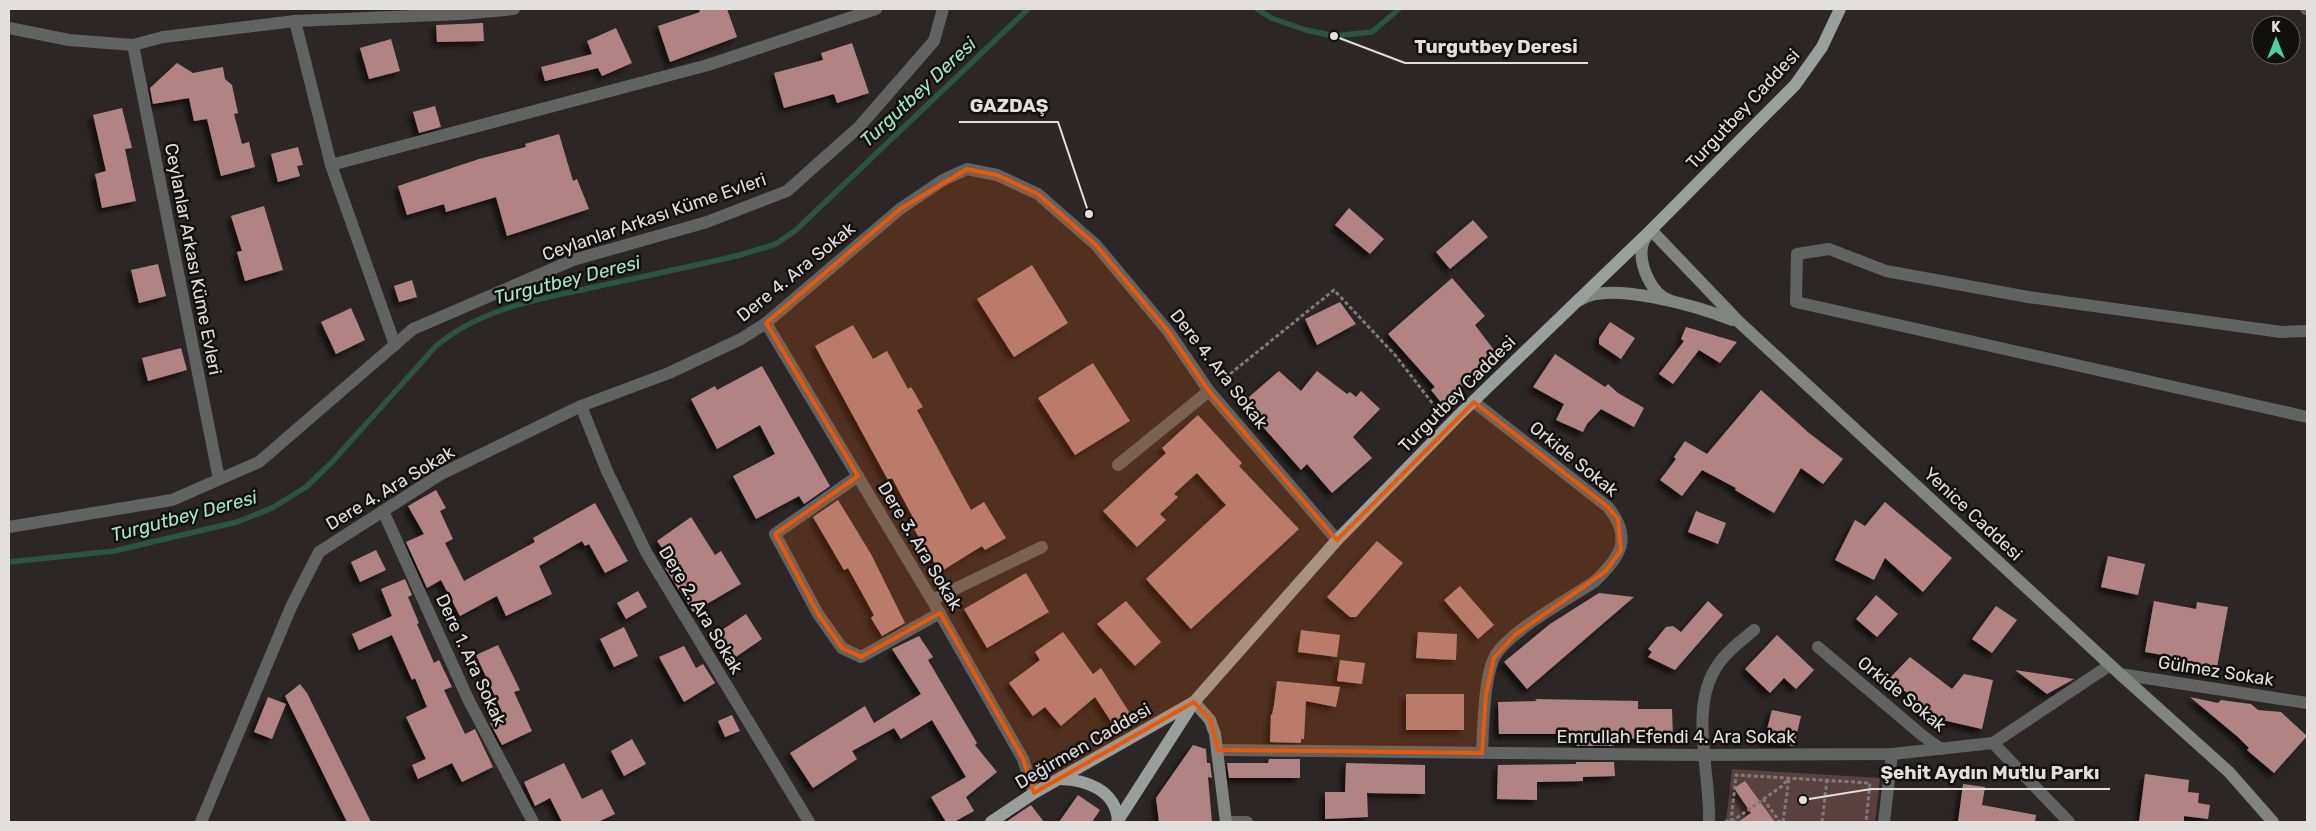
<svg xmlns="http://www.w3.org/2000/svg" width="2316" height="831" viewBox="0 0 2316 831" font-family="Rubik,sans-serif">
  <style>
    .green { fill: #5b4040 }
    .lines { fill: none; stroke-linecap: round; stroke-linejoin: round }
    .stream { stroke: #2c5442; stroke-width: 5.5 }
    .building { fill: #b18483; filter: url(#shadow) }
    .path { stroke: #7f7a7a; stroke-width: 3; stroke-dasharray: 4 2.5; stroke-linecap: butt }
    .street { stroke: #606362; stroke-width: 12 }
    .secondary { stroke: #808582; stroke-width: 12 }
    .primary { stroke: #999f9c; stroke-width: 12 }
    .marked { fill: #e8590c; fill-opacity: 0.2; stroke: #e8590c; stroke-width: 4; stroke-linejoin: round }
    .labels { text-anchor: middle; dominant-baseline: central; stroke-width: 5; stroke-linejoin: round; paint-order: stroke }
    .street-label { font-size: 18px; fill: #e3dfdf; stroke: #12100f }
    .water-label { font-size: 19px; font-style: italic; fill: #a3e9c8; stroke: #12100f }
    .leader { fill: none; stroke: #e3dfdf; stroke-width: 2 }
    .callout-dot { fill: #e3dfdf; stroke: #12100f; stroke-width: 2 }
    .callout-label { font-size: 19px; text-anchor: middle; font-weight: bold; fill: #e3dfdf; stroke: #12100f; stroke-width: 5; stroke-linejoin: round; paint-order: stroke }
  </style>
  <defs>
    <filter id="shadow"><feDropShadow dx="-4.5" dy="4.5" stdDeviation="2.5" flood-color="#0009"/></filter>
  </defs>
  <rect width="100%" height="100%" fill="#2c2626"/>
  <polygon class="green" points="1732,769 1880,778 1875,822 1726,822"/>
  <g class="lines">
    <g class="stream">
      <polyline points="1257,9 1271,18 1306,30 1334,36 1372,32 1399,9"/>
      <path d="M 9,562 L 114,551 L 237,522 L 272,508 L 306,487 L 332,462 L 436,346 C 483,307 541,299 599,286 C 646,276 693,266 740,255 L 776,244 L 796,230 L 1028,9"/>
    </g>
  </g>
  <g class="building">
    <polygon points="699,9 727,9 737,37 670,62 658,26 700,12"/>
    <polygon points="483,23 484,41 437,42 436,25"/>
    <polygon points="616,28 632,63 602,76 598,68 545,81 541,67 592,54 587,41"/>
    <polygon points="391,39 400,71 369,79 360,48"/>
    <polygon points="852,43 869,93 837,103 834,94 784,108 774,73 823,60 821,53"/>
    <polygon points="177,63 193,73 223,67 225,79 232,85 238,113 234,114 242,144 249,142 255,167 221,176 207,119 194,121 189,98 153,104 150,88"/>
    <polygon points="435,106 441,127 419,133 413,112"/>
    <polygon points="122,108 132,148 125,149 136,201 102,208 95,174 106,171 93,115"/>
    <polygon points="559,134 573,181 577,179 589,209 507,236 496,197 446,212 444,204 407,215 398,186 479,159 526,147 525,144"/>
    <polygon points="298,147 303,165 297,166 300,176 278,182 271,154"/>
    <polygon points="264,206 283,270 245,281 237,252 242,251 231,216"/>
    <polygon points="1349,208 1384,239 1370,254 1335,225"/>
    <polygon points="1473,220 1488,237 1450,269 1436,252"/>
    <polygon points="158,264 166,296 139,303 131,270"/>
    <polygon points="1032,265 1068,323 1014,357 977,299"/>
    <polygon points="1452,278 1485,316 1475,325 1497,354 1456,392 1458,394 1444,406 1431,390 1435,387 1388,334"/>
    <polygon points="412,280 417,297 399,302 394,286"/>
    <polygon points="1340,302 1356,324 1317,345 1305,319"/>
    <polygon points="351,308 365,340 336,354 321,322"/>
    <polygon points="1610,322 1635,338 1621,359 1599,344 1599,338"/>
    <polygon points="853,325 873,359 887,351 908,389 911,387 923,407 917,410 971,510 984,502 1006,538 985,550 982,546 940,572 914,529 918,527 892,478 888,480 815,346"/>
    <polygon points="1686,327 1737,342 1720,363 1699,350 1673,384 1659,374 1684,341 1681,339"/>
    <polygon points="181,348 187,370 148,381 142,358"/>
    <polygon points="1555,354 1605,387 1608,384 1618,393 1644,408 1634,427 1601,409 1587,424 1583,432 1556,420 1564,404 1533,387"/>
    <polygon points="1093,363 1130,421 1075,455 1038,398"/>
    <polygon points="762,366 830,486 804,504 799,496 756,519 733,476 775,454 760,425 717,449 691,399 715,386 717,390"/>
    <polygon points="1279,371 1301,391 1317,371 1347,394 1350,392 1356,397 1361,391 1380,409 1353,437 1372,458 1332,493 1307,464 1301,470 1242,403"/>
    <polygon points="1761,390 1809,433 1843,459 1823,484 1801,468 1774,513 1735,490 1736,488 1702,470 1682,496 1660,480 1676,459 1674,457 1685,441 1707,454"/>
    <polygon points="1198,415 1242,463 1239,466 1299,529 1191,629 1146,579 1226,505 1197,473 1174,494 1178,497 1160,514 1166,520 1137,547 1103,511 1166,453 1162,448"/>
    <polygon points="436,490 446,508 440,511 453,539 445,543 464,581 535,542 533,538 595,503 628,561 605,573 589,544 585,546 582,541 539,566 552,594 506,616 497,596 460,616 441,580 427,588 406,542 424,534 408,506"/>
    <polygon points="838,500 871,554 905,623 882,636 871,618 874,615 848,568 844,570 813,517"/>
    <polygon points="1885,502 1952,558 1923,592 1885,558 1874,580 1835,560 1855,520 1865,526"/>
    <polygon points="1696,511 1726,523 1718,544 1688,532"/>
    <polygon points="691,517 715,555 721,551 741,584 693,612 665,568 673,563 657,541"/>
    <polygon points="1377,541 1403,563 1356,617 1350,617 1327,597"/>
    <polygon points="376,550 386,570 360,582 351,562"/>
    <polygon points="2108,556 2145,564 2138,595 2101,587"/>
    <polygon points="1026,573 1049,612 987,648 964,609"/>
    <polygon points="405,579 412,595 408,597 419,623 417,624 434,663 439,660 452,687 444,690 465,734 475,729 493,767 462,782 452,763 418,779 412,765 426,759 406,717 427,707 415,678 412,680 392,635 359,650 352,634 392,616 381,589"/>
    <polygon points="1460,586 1494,625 1478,639 1444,600"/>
    <polygon points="638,591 647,607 626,619 617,603"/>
    <polygon points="1599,593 1634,597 1527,689 1504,662 1550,624"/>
    <polygon points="1876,595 1898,614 1877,637 1856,619"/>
    <polygon points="1126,601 1161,642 1135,666 1097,624"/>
    <polygon points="1708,601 1723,615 1675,670 1648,657 1652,652 1648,649 1666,627 1673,626 1681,632"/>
    <polygon points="2154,601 2196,609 2197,602 2228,607 2216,673 2185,667 2186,659 2145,652"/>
    <polygon points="1996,606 2017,620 1992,653 1972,639"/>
    <polygon points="746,614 762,639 730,661 713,636"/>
    <polygon points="624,627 638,656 614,667 600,639"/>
    <polygon points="1301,630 1340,635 1337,657 1298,652"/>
    <polygon points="1063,632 1093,674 1101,668 1133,718 1116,729 1095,697 1061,726 1045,707 1033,716 1009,683 1040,660 1035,652"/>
    <polygon points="1418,632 1457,634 1456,660 1416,658"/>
    <polygon points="1777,635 1814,670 1796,689 1784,678 1770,693 1745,669"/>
    <polygon points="919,636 933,657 928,660 977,743 975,745 997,772 966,797 974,811 954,822 946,822 931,797 966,777 932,720 901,739 894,728 852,751 857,759 813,788 790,753 865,706 874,723 921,694 892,649"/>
    <polygon points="498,645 520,690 514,692 532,731 502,745 490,723 504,716 476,655"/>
    <polygon points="684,646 696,668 703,664 715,683 684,702 659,657"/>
    <polygon points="1910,657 1952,689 1964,674 1993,680 1982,729 1934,718 1936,715 1889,679"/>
    <polygon points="1340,660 1365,663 1362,684 1337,681"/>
    <polygon points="2015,670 2074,679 2047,694"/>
    <polygon points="1277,681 1340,687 1336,707 1306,701 1304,739 1301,739 1301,743 1270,742 1271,714 1272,715 1274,705"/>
    <polygon points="300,684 307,693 371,822 347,822 285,696"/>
    <rect x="1406" y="694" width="58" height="36"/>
    <polygon points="268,697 286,704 272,739 254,732"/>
    <polygon points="2190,697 2218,703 2221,700 2251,704 2258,710 2281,712 2307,736 2274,773 2247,750 2249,748 2238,737"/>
    <polygon points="1535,699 1638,701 1638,709 1672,709 1673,738 1614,739 1614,746 1576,746 1576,734 1499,734 1498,702 1537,701"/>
    <polygon points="1772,710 1801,716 1794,746 1764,741"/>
    <polygon points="732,715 740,731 725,737 718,721"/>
    <polygon points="632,739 646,764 624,776 611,751"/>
    <polygon points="1193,745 1206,749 1207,763 1210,763 1212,778 1208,777 1212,822 1159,822 1156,798"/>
    <polygon points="1269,759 1300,759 1300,778 1229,778 1227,763 1268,763"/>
    <polygon points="1576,762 1614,762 1615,776 1583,777 1583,781 1537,782 1537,800 1497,799 1498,765 1576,764"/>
    <polygon points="564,763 582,799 602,789 615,814 598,822 562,822 550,798 535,806 524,782"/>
    <polygon points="1346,763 1425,765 1425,794 1367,793 1368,817 1325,819 1325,792 1345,792"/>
    <polygon points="2145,774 2189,780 2188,792 2199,793 2198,803 2210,805 2208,819 2184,816 2184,822 2139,822"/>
    <polygon points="1745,781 1775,822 1738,822 1751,813 1734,788"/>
    <polygon points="1963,784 1985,787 1982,805 2036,815 2035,822 1958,822"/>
    <polygon points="1078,795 1100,810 1092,822 1059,822"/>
    <polygon points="1031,805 1044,822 1006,822 1019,813"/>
  </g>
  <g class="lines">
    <g class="path">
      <polyline points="1220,382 1334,290 1395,355 1440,413"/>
      <polyline points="1763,799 1780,822"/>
      <polyline points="1725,821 1731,822 1782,786 1789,778"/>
      <polyline points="1731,822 1736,775 1870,783 1866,822"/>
      <polyline points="1783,822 1789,778"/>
      <polyline points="1822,822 1827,780"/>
    </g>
    <g class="street">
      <polyline points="2306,9 2307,9"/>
      <polyline points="295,21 331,165 395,345"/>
      <polyline points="9,28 69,40 133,45 163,37 295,21 462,14 514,9"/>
      <polyline points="133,45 219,479"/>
      <polyline points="331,165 708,65 876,9"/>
      <polyline points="766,323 932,600 1023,759 1034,793"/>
      <polyline points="2307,331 2281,332 2028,297 1886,271 1829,249 1797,254 1796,302 2307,417"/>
      <path d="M 1474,402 L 1608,507 C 1633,538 1621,557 1594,582 C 1570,598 1506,633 1494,658 C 1484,679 1483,729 1482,753"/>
      <polyline points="581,406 607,471 646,552 809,822"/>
      <polyline points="1118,465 1209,391"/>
      <polyline points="858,476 775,534 818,614 842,648 861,657 940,613"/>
      <polyline points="383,511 468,699 533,822"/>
      <polyline points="9,527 172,500 259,462 413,329 573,260 707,222 787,191 859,127 934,41 943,9"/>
      <polyline points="932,600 1042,547"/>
      <polyline points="1818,647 1923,736 1941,749"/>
      <polyline points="2120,674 2307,703"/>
      <polyline points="1993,743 2069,822"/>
      <polyline points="1218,750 1702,755 1892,754 1993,743 2110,665"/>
      <polyline points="201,822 291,607 319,552 441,474 581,406 669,373 741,339 766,323 900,209 943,180 967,169 997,175 1038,194 1096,245 1168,331 1209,391 1337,540"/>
      <polyline points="1226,822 1247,822"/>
      <path d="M 1709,822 C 1711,777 1690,713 1714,671 C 1723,654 1740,642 1754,630"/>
      <polyline points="1884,822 1892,754"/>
    </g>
    <g class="secondary">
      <path d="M 1580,300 C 1609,280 1700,307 1732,320"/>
      <path d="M 1669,300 C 1652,294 1639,266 1642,247 C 1643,241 1647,235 1651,230 L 1739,322 L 2120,674 L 2229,772 L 2273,822"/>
      <polyline points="1194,702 1210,720 1215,734 1226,822"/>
    </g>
    <g class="primary">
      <path d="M 1060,779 C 1087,780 1115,790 1118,820"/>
      <polyline points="991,822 1034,793 1192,703"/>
      <polyline points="1117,822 1194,702 1337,540 1459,415 1651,230 1795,85 1822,47 1840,9"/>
    </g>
  </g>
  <path class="marked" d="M 967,169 L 997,175 L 1038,194 L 1096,245 L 1168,331 L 1209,391 L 1337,540 L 1474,402 L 1608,507 L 1618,519 L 1621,550 L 1606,571 L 1515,635 L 1494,658 L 1486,695 L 1482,753 L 1218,750 L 1210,720 L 1194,702 L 1034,793 L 1023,759 L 940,613 L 861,657 L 842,648 L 818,614 L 775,534 L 858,476 L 766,323 L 900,209 Z"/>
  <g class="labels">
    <g class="street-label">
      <text transform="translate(1743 109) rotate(-47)">Turgutbey Caddesi</text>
      <text transform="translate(654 217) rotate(-19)">Ceylanlar Arkası Küme Evleri</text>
      <text transform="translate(193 259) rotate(79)">Ceylanlar Arkası Küme Evleri</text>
      <text transform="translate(796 272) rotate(-39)">Dere 4. Ara Sokak</text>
      <text transform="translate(1219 369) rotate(52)">Dere 4. Ara Sokak</text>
      <text transform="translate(1457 394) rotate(-45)">Turgutbey Caddesi</text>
      <text transform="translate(1574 459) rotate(39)">Orkide Sokak</text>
      <text transform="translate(390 488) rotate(-31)">Dere 4. Ara Sokak</text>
      <text transform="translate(1973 514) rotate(43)">Yenice Caddesi</text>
      <text transform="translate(920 546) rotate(59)">Dere 3. Ara Sokak</text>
      <text transform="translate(701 610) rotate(59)">Dere 2. Ara Sokak</text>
      <text transform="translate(471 660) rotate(65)">Dere 1. Ara Sokak</text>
      <text transform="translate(2216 671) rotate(9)">Gülmez Sokak</text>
      <text transform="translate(1902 694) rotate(39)">Orkide Sokak</text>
      <text x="1676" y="737">Emrullah Efendi 4. Ara Sokak</text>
      <text transform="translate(1083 746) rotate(-30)">Değirmen Caddesi</text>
    </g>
    <g class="water-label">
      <text transform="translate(918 92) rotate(-43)">Turgutbey Deresi</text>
      <text transform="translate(567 280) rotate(-14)">Turgutbey Deresi</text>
      <text transform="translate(184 516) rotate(-15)">Turgutbey Deresi</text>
    </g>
  </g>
  <path class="leader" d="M1334 36L1405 63H1588M1089 214L1058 122H959M1803 800L1871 789H2110"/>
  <g class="callout-dot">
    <circle cx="1334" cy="36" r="5"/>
    <circle cx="1089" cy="214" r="5"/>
    <circle cx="1803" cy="800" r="5"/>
  </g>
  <g class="callout-label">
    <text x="1496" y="53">Turgutbey Deresi</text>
    <text x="1009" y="112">GAZDAŞ</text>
    <text x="1990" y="779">Şehit Aydın Mutlu Parkı</text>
  </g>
  <rect width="2316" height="831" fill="none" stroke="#e3dfdf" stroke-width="20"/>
  <g transform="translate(2276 40)"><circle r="24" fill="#12100f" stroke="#666362"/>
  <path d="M0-4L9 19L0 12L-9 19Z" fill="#48d49d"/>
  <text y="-8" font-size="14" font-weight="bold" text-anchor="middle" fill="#e3dfdf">K</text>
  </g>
</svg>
